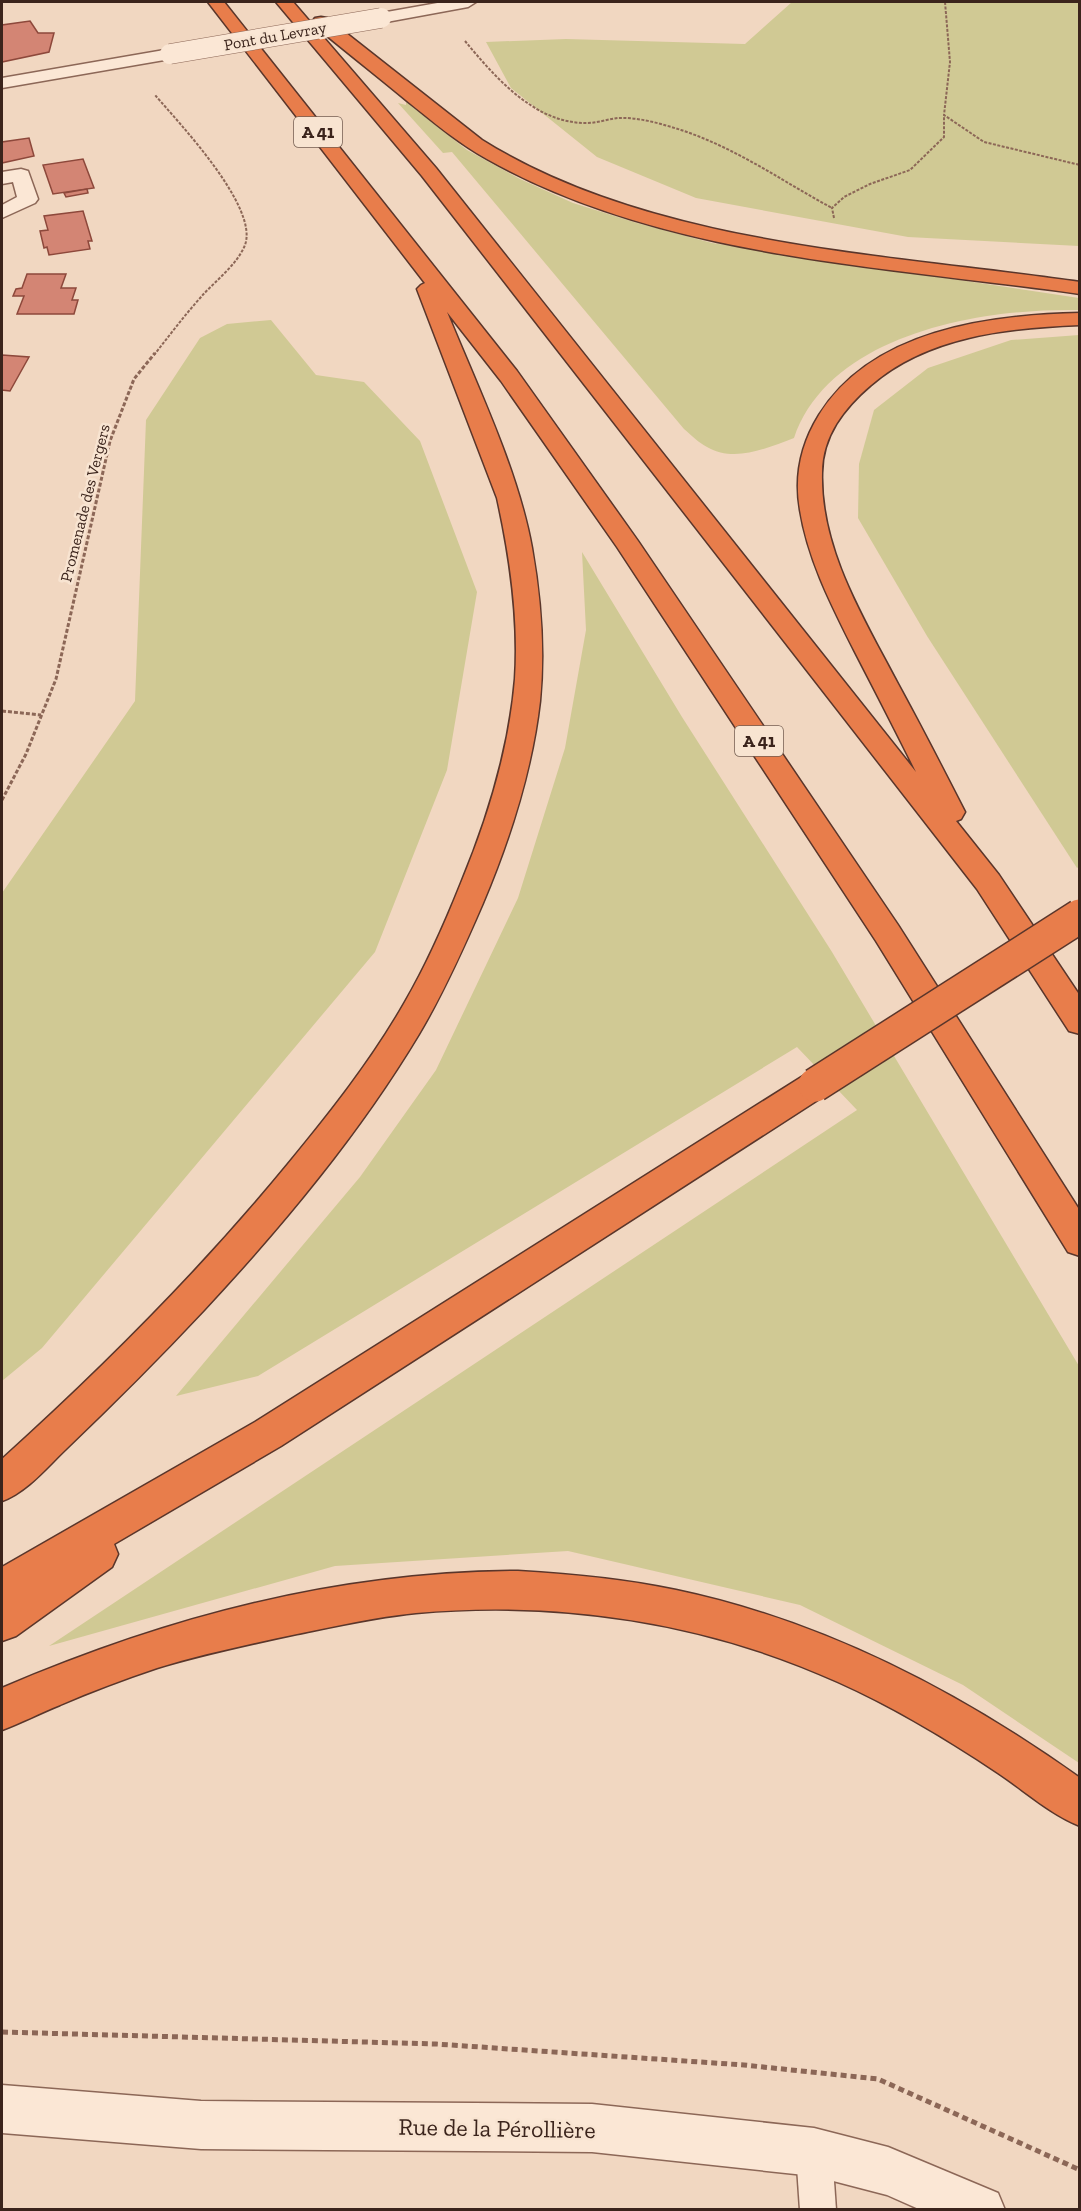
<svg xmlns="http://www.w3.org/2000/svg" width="1081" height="2211" viewBox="0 0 1081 2211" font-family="'Zilla Slab',serif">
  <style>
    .green { fill: #d0c994 }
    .building { fill: #d38574; stroke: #8d483b; stroke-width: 1.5 }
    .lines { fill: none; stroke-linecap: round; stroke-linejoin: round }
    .service-casing { stroke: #8c6757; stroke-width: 3 }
    .minor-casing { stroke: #8c6757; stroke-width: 3 }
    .motorway-casing { stroke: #5a362b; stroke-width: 3 }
    .path-far2 { stroke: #8c6757; stroke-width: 2; stroke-dasharray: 3 1.5; stroke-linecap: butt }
    .path-far1 { stroke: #8c6757; stroke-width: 3; stroke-dasharray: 4 2; stroke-linecap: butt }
    .path { stroke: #8c6757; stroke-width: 5; stroke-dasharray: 6 4; stroke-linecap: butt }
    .service { fill: #fbe7d5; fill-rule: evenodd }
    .minor { fill: #fbe7d5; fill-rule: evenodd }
    .motorway { fill: #e87d4b; fill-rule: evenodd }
    .minor-bridge-casing { stroke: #8c6757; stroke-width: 21; stroke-linecap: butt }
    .motorway-bridge-casing { stroke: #5a362b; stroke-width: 36; stroke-linecap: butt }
    .minor-bridge { stroke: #fbe7d5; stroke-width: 20 }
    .motorway-bridge { stroke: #e87d4b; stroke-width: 33 }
    .labels { text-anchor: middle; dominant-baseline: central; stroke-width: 5; stroke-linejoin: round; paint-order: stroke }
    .far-street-label { font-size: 16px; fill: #3b241c; stroke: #f8e4d1 }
    .shield { fill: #f8e4d1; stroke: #745e52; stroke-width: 1.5 }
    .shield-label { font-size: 18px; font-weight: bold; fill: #3b241c }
    .near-street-label { font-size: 24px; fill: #3b241c; stroke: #f8e4d1 }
  </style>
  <rect width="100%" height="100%" fill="#f1d7c1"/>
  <g class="green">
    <polygon points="792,2 1079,2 1079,246 908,237 696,198 597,157 511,88 486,42 566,39 745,44"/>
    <path d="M 406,102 L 467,150 L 520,179 L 573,203 L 637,223 L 712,243 L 1079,298 L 1079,310 C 983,308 830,333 794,438 C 767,448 735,463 707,447 C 699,443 691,435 684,429 L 452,152 L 443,153 L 398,103 L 406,105 Z"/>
    <polygon points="271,320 316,375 364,382 420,441 477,592 447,770 375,952 42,1348 2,1381 2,893 135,701 146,420 200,338 227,324"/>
    <polygon points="1079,335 1080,866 1077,868 927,636 858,518 859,464 874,410 928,368 1011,340"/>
    <polygon points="582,552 682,717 832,952 1079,1366 1079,1763 963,1685 800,1605 568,1551 335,1566 49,1646 857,1110 797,1047 258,1376 176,1396 360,1177 436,1070 518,898 565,748 586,630"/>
  </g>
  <g class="building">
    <polygon points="30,21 38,33 54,33 49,52 2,62 2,25"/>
    <polygon points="29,138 34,156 2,163 2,142"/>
    <polygon points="83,159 94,188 53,194 43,165"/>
    <polygon points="87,189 88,193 66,197 64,193"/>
    <polygon points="83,211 92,241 88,241 90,249 49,255 47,247 44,248 40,231 48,230 44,216"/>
    <polygon points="27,274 66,274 61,288 76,288 72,300 78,300 74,314 17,314 24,296 13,296 16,289 22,288"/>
    <polygon points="2,355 29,357 10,391 2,390"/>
  </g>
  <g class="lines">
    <defs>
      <polygon id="service" points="814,2134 826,2140 832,2152 836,2210 800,2210 796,2152 802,2140"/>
      <g id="minor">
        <polygon points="443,2 476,2 468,7 381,23 375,22 372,18 375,14 381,13"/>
        <polygon points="170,49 176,50 179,54 176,58 2,88 2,78"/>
        <polygon points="21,169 28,171 38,199 35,203 2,218 2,205 17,197 13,182 2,184 2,172"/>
        <polygon points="2,2085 201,2101 592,2104 814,2128 888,2147 998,2193 1005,2210 921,2210 887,2195 814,2176 592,2152 201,2149 2,2133"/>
      </g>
      <g id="motorway">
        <path d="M 208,2 L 224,2 L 517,371 L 638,541 L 898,925 L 1080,1211 L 1080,1256 L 1068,1252 L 876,941 L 617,547 L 501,381 L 447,312 C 477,386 518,470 532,548 C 541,599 545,650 540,701 C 532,771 510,839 483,903 C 464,947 444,992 419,1034 C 359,1134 283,1225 204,1310 C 159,1358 113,1404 66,1449 C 47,1467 27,1492 2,1501 L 2,1459 C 104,1367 201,1270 288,1164 C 330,1113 372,1060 405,1002 C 427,964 445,923 461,883 C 488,818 509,750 515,679 C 519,618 510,557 497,498 L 417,289 L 421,285 L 425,283 Z"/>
        <path d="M 276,2 L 293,2 L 436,168 L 916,772 C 896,731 875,691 854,650 C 832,606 808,560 800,510 C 794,476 801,444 819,415 C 872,330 988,315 1080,313 L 1080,325 C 1007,328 928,336 871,385 C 844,408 822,436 822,473 C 820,549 864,619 898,684 C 921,726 943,769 965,812 L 961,819 L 956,821 L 999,875 L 1080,996 L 1080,1034 L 1069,1031 L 977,889 L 422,176 Z"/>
        <path d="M 321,17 L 327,18 L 482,140 C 651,246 886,254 1080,282 L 1080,294 C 884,266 662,258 487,159 C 458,143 432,121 406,100 C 376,75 345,51 315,26 L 312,22 L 315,18 Z"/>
        <polygon points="815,1072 827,1076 831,1085 827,1094 281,1446 114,1544 118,1554 112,1567 16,1636 2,1641 2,1567 255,1422 803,1076"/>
        <path d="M 518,1571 C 571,1574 624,1579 676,1590 C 823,1621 958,1691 1080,1778 L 1080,1826 C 1050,1814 1025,1791 998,1773 C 947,1739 894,1707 838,1682 C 706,1622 559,1600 416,1613 C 376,1617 336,1626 297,1634 C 250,1644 203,1654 157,1668 C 124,1679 92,1691 60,1705 C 40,1713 21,1723 2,1730 L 2,1688 C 167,1617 337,1572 518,1571 Z"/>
      </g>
    </defs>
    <use href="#service" class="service-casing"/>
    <use href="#minor" class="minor-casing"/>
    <use href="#motorway" class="motorway-casing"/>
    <g class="path-far2">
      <polyline points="945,2 950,62 944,115 984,142 1080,165"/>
      <path d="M 465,41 C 495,77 535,124 587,123 C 598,123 608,119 618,118 C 639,117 662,124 681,130 C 736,148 782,181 832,208"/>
      <polyline points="834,218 832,208 844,197 870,184 910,170 944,137 944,115"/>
      <path d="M 154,355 C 169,336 184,316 201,297 C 215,281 237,265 245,245 C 259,207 179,123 155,95"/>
    </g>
    <g class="path-far1">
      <polyline points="2,711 41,715"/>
      <polyline points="2,800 26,754 56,679 110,441 134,379 155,353"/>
    </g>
    <polyline class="path" points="2,2032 436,2044 744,2065 878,2079 1080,2170"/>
    <use href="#service" class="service"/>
    <use href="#minor" class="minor"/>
    <use href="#motorway" class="motorway"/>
    <defs>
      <polyline id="minor-bridge" points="170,54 381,18"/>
      <polyline id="motorway-bridge" points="815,1085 1080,916"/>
    </defs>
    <use href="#minor-bridge" class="minor-bridge-casing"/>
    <use href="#motorway-bridge" class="motorway-bridge-casing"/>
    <use href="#minor-bridge" class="minor-bridge"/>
    <use href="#motorway-bridge" class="motorway-bridge"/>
  </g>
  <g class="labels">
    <g class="far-street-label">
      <text transform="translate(275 36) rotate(-10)">Pont du Levray</text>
      <text transform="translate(85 503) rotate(-76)">Promenade des Vergers</text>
    </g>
    <g class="shield">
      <rect x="294" y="117" width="48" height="30" rx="4.5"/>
      <rect x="735" y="726" width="48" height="30" rx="4.5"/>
    </g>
    <g class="shield-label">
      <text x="318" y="132">A 41</text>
      <text x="759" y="741">A 41</text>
    </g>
    <g class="near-street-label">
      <text transform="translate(497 2128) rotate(1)">Rue de la Pérollière</text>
    </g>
  </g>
  <rect width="1081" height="2211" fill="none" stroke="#3b241c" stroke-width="6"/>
</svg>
